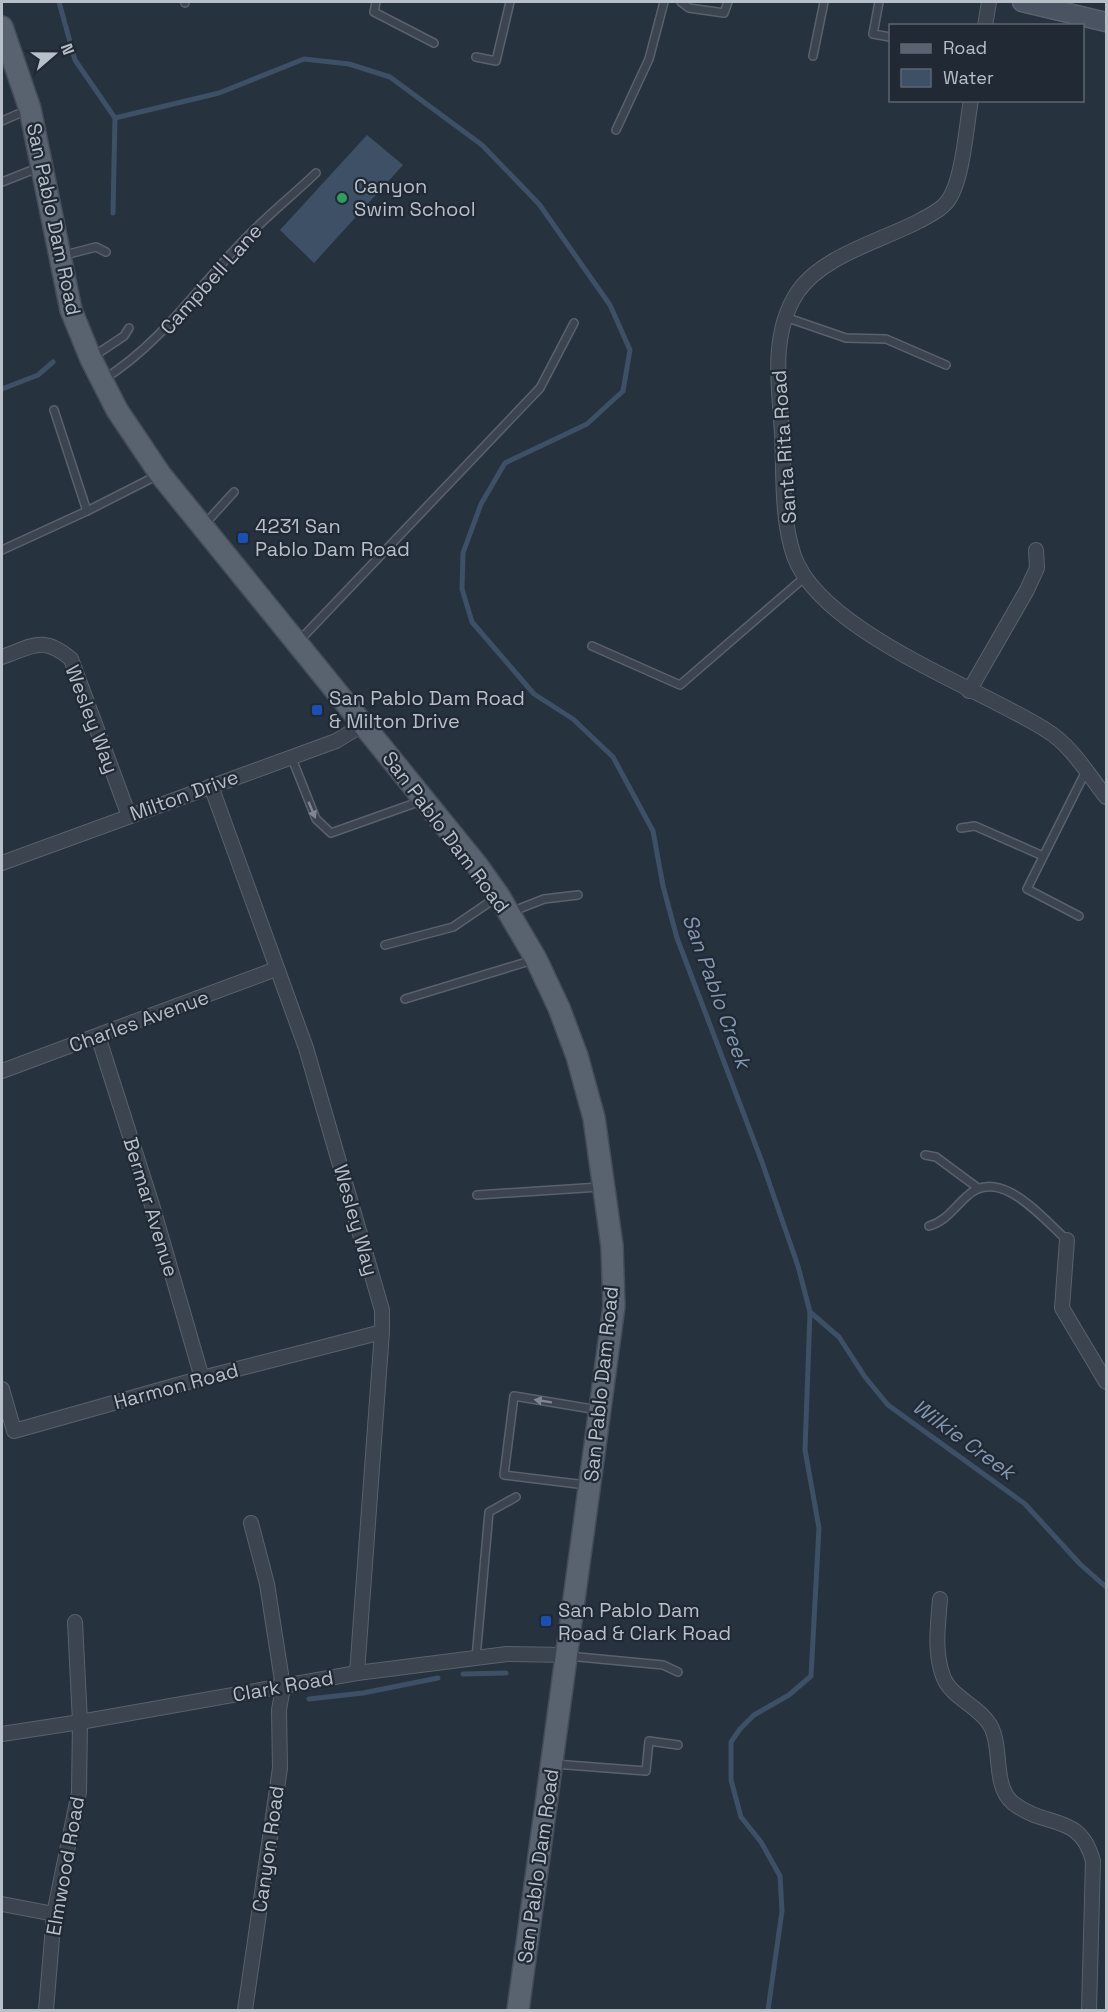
<svg xmlns="http://www.w3.org/2000/svg" width="1108" height="2012" viewBox="0 0 1108 2012" font-family="'Space Grotesk',sans-serif">
  <style>
    .water { fill: #3e5066 }
    .lines { fill: none; stroke-linecap: round; stroke-linejoin: round }
    .stream { stroke: #3e5066; stroke-width: 5 }
    .lane-casing { stroke: #59626c; stroke-width: 10 }
    .street-casing { stroke: #59626c; stroke-width: 16 }
    .secondary-casing { stroke: #59626c; stroke-width: 21 }
    .primary-casing { stroke: #444d58; stroke-width: 24 }
    .lane { stroke: #3b444f; stroke-width: 7 }
    .street { stroke: #3b444f; stroke-width: 14 }
    .secondary { stroke: #495361; stroke-width: 18 }
    .primary { stroke: #59636f; stroke-width: 21 }
    .oneway { fill: #7f8892 }
    .leisure-dot { fill: #2e9e5b; stroke: #202934; stroke-width: 2 }
    .transit-dot { fill: #1a4fb4; stroke: #202934; stroke-width: 2 }
    .labels { text-anchor: middle; dominant-baseline: central; stroke-width: 4.5; stroke-linejoin: round; paint-order: stroke }
    .poi-label { font-size: 20px; fill: #b7bfc9; stroke: #202934; text-anchor: start }
    .street-label { font-size: 20px; fill: #b7bfc9; stroke: #202934 }
    .water-label { font-size: 21px; font-style: italic; fill: #8196af; stroke: #202934 }
  </style>
  <rect width="100%" height="100%" fill="#27323f"/>
  <polygon class="water" points="367,135 403,165 314,263 280,230"/>
  <g class="lines">
    <g class="stream">
      <polyline points="59,2 75,60 115,118 219,93 304,59 349,64 390,77 482,145 539,204 610,305 630,350 623,391 587,424 505,463 481,504 463,553 462,589 472,622 534,694 573,719 613,757 653,831 663,886 677,938 762,1162 798,1266 810,1312 805,1450 819,1528 811,1676 789,1695 754,1715 740,1729 731,1742 731,1780 741,1817 761,1842 780,1876 782,1911 768,2010"/>
      <polyline points="113,213 115,118"/>
      <polyline points="2,389 38,375 53,362"/>
      <polyline points="810,1312 839,1337 865,1377 888,1405 1025,1504 1080,1564 1106,1587"/>
      <polyline points="463,1674 506,1673"/>
      <polyline points="309,1699 363,1693 438,1678"/>
    </g>
    <defs>
      <g id="lane">
        <polyline points="185,2 185,3"/>
        <polyline points="376,2 374,12 434,43"/>
        <polyline points="681,2 689,8 724,13 728,2"/>
        <polyline points="879,2 873,34 890,37"/>
        <polyline points="813,56 824,2"/>
        <polyline points="476,57 496,61 510,2"/>
        <polyline points="2,121 27,110"/>
        <polyline points="616,130 649,59 664,2"/>
        <polyline points="2,182 40,167"/>
        <polyline points="61,256 96,247 106,252"/>
        <polyline points="785,317 846,338 886,339 946,365"/>
        <polyline points="94,356 124,336 129,328"/>
        <path d="M 104,379 C 160,344 196,290 241,243 C 264,218 291,197 316,173"/>
        <polyline points="54,410 87,511 158,475"/>
        <polyline points="204,525 234,492"/>
        <polyline points="2,550 87,511"/>
        <polyline points="299,641 540,388 574,323"/>
        <polyline points="592,646 680,685 805,577"/>
        <polyline points="291,756 316,819 331,833 421,801"/>
        <polyline points="961,828 975,826 1043,856"/>
        <polyline points="511,912 544,899 578,895"/>
        <polyline points="1079,916 1027,889 1086,771"/>
        <polyline points="385,945 453,927 497,897"/>
        <polyline points="405,999 533,960"/>
        <polyline points="925,1155 936,1157 978,1188"/>
        <polyline points="477,1195 600,1187"/>
        <path d="M 929,1226 C 946,1221 954,1208 966,1197 C 999,1164 1042,1218 1067,1240"/>
        <polyline points="586,1485 504,1475 514,1396 598,1410"/>
        <polyline points="568,1656 663,1665 678,1672"/>
        <polyline points="476,1658 489,1512 516,1497"/>
        <polyline points="554,1764 646,1771 649,1741 678,1745"/>
      </g>
      <g id="street">
        <polyline points="985,26 989,2"/>
        <path d="M 971,100 C 966,127 963,182 947,202 C 940,211 928,216 919,221 C 881,241 821,256 797,293 C 770,335 779,386 782,433 C 784,473 781,518 794,556 C 821,632 980,688 1046,730 C 1071,745 1088,774 1106,797"/>
        <path d="M 2,657 C 33,646 43,635 71,659 L 129,816"/>
        <polyline points="969,691 1027,590 1037,568 1036,550"/>
        <polyline points="211,786 306,1048 382,1310 382,1332 357,1673"/>
        <polyline points="2,863 336,741 364,724"/>
        <polyline points="98,1036 152,1205 202,1378"/>
        <polyline points="2,1071 276,969"/>
        <polyline points="1067,1240 1062,1308 1106,1382"/>
        <polyline points="2,1389 14,1431 202,1378 382,1332"/>
        <path d="M 940,1599 C 938,1625 934,1652 943,1676 C 950,1697 979,1706 990,1725 C 1003,1747 992,1786 1013,1803 C 1046,1829 1080,1812 1093,1861 L 1089,2010"/>
        <polyline points="2,1734 80,1722 357,1673 507,1654 567,1655"/>
        <polyline points="2,1904 54,1914"/>
        <polyline points="46,2010 54,1914 79,1792 80,1722 75,1622"/>
        <polyline points="245,2010 280,1768 279,1710 283,1687 267,1584 251,1523"/>
      </g>
      <polyline id="secondary" points="1022,2 1106,22"/>
      <polyline id="primary" points="2,27 30,109 71,310 91,359 117,410 160,474 477,865 499,896 536,959 559,1008 577,1056 594,1118 612,1246 614,1306 518,2010"/>
    </defs>
    <use href="#lane" class="lane-casing"/>
    <use href="#street" class="street-casing"/>
    <use href="#secondary" class="secondary-casing"/>
    <use href="#primary" class="primary-casing"/>
    <use href="#lane" class="lane"/>
    <use href="#street" class="street"/>
    <use href="#secondary" class="secondary"/>
    <use href="#primary" class="primary"/>
  </g>
  <defs><path id="oneway-solid" d="M-6-.8H1V-3.2L6.5 0L1 3.2V.8H-6Z" transform="scale(1.5)"/></defs>
  <g class="oneway">
    <use href="#oneway-solid" transform="translate(312 810) rotate(67)"/>
    <use href="#oneway-solid" transform="translate(543 1401) rotate(-171)"/>
  </g>
  <circle class="leisure-dot" cx="342" cy="198" r="6"/>
  <g class="transit-dot">
    <rect x="237" y="532" width="12" height="12" rx="3"/>
    <rect x="311" y="704" width="12" height="12" rx="3"/>
    <rect x="540" y="1615" width="12" height="12" rx="3"/>
  </g>
  <g class="labels">
    <g class="poi-label">
      <text x="354" y="186">Canyon<tspan x="354" dy="23">Swim School</tspan></text>
      <text x="255" y="526">4231 San<tspan x="255" dy="23">Pablo Dam Road</tspan></text>
      <text x="329" y="698">San Pablo Dam Road<tspan x="329" dy="23">&amp; Milton Drive</tspan></text>
      <text x="558" y="1610">San Pablo Dam<tspan x="558" dy="23">Road &amp; Clark Road</tspan></text>
    </g>
    <g class="street-label">
      <text transform="translate(54 219) rotate(78)">San Pablo Dam Road</text>
      <text transform="translate(211 279) rotate(-48)">Campbell Lane</text>
      <text transform="translate(784 447) rotate(-94)">Santa Rita Road</text>
      <text transform="translate(92 719) rotate(69)">Wesley Way</text>
      <text transform="translate(184 795) rotate(-20)">Milton Drive</text>
      <text transform="translate(446 832) rotate(53)">San Pablo Dam Road</text>
      <text transform="translate(139 1021) rotate(-20)">Charles Avenue</text>
      <text transform="translate(151 1207) rotate(73)">Bermar Avenue</text>
      <text transform="translate(356 1220) rotate(74)">Wesley Way</text>
      <text transform="translate(601 1384) rotate(-84)">San Pablo Dam Road</text>
      <text transform="translate(176 1386) rotate(-15)">Harmon Road</text>
      <text transform="translate(283 1686) rotate(-10)">Clark Road</text>
      <text transform="translate(268 1849) rotate(-82)">Canyon Road</text>
      <text transform="translate(65 1866) rotate(-80)">Elmwood Road</text>
      <text transform="translate(538 1866) rotate(-82)">San Pablo Dam Road</text>
    </g>
    <g class="water-label">
      <text transform="translate(717 991) rotate(70)">San Pablo Creek</text>
      <text transform="translate(964 1439) rotate(36)">Wilkie Creek</text>
    </g>
  </g>
  <rect width="1108" height="2012" fill="none" stroke="#b7bfc9" stroke-width="6"/>
  <rect x="889" y="24" width="195" height="78" fill="#202934" stroke="#5c6570" stroke-width="1.5"/>
  <rect x="901" y="44" width="30" height="9" fill="#59636f" stroke="#5c6570" stroke-width="1.5"/>
  <text x="943" y="54" font-size="18" fill="#b7bfc9">Road</text>
  <rect x="901" y="69" width="30" height="18" fill="#3e5066" stroke="#5c6570" stroke-width="1.5"/>
  <text x="943" y="84" font-size="18" fill="#b7bfc9">Water</text>
  <g transform="translate(54 54) rotate(70)" stroke="#202934" stroke-width="4.5" paint-order="stroke">
  <path d="M0-4.5L10 22L0 15L-10 22Z" fill="#b7bfc9"/>
  <text y="-9" font-size="16" font-weight="bold" text-anchor="middle" fill="#b7bfc9">N</text>
  </g>
</svg>
